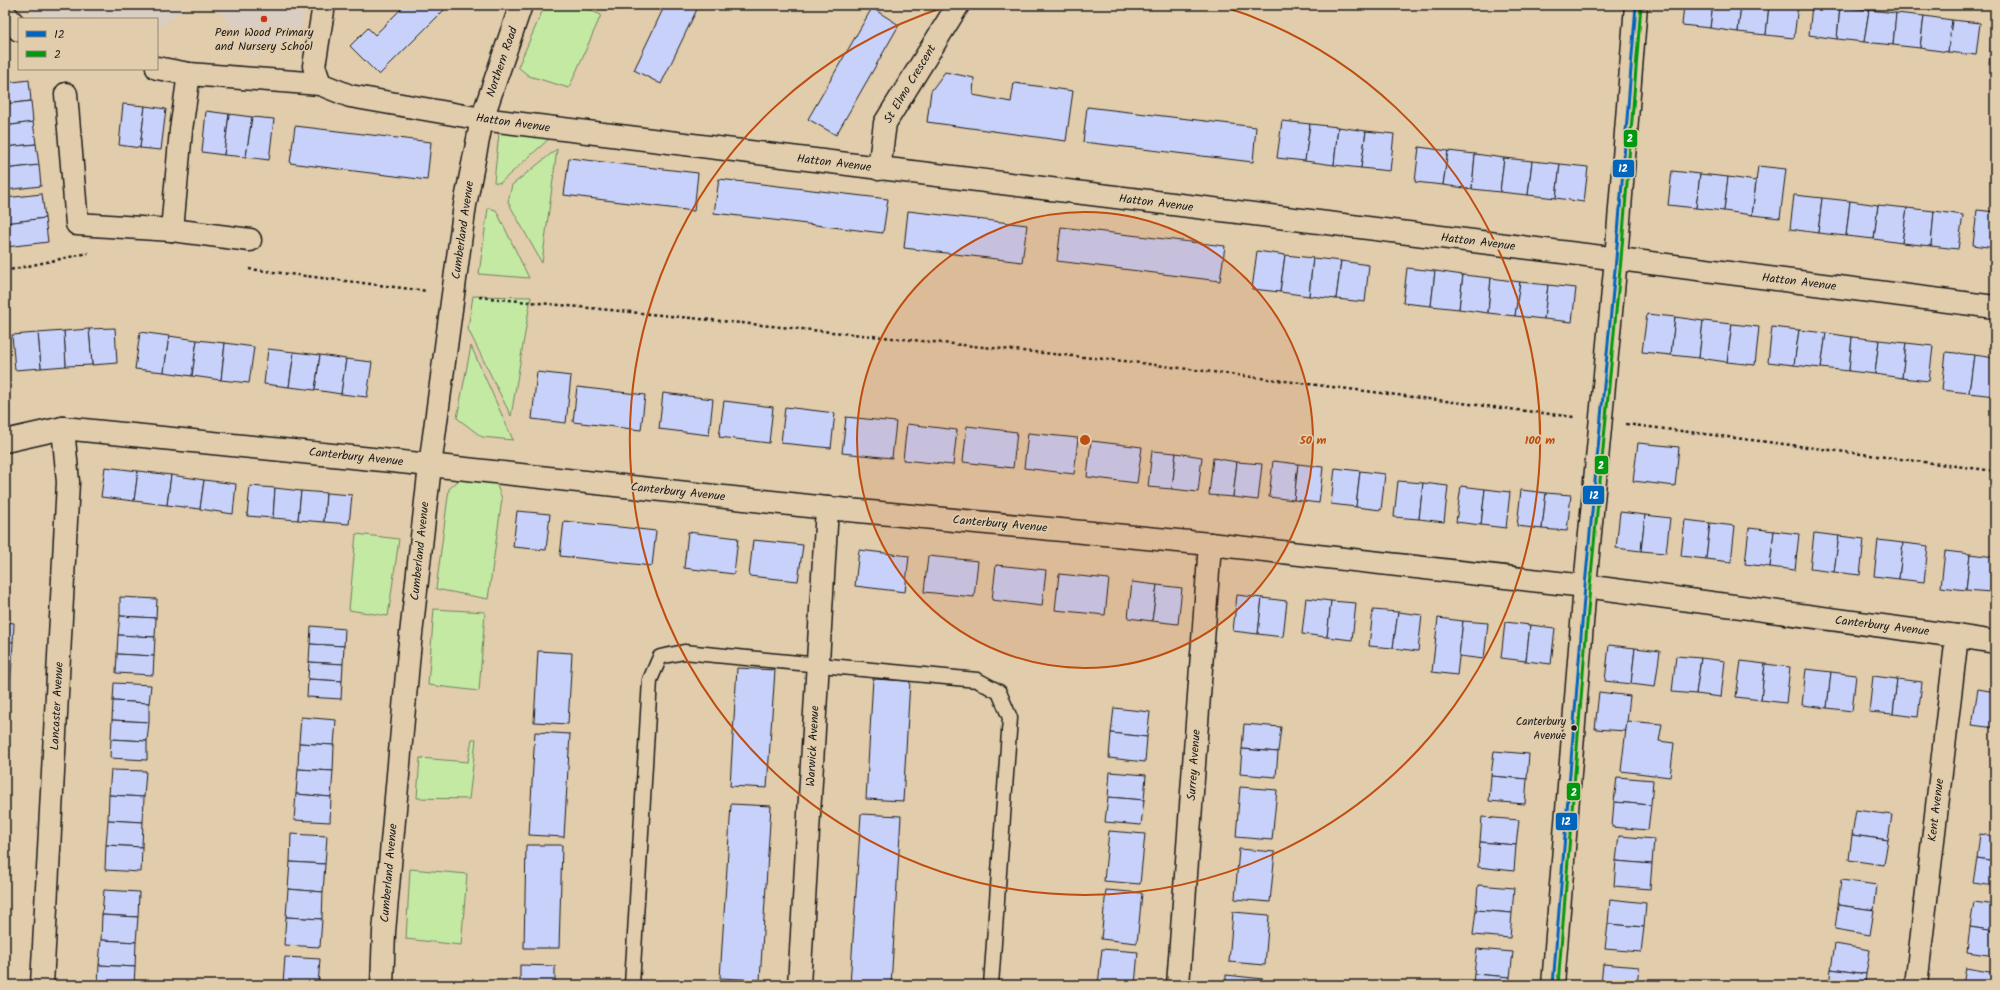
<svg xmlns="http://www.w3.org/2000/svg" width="2000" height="990" viewBox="0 0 2000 990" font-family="Kalam,sans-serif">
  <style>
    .built { fill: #dacec2 }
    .green { fill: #c4e9a3; stroke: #708260 }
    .building { fill: #c8d1f9; stroke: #1c1c1c }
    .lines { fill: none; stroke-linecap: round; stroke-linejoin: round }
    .service-casing { stroke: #1c1c1c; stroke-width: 17 }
    .minor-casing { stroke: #1c1c1c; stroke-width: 25 }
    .tertiary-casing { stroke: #1c1c1c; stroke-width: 25 }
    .path { stroke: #1c1c1c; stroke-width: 2.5; stroke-dasharray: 3 3; stroke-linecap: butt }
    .service { stroke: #e1ccab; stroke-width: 14 }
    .minor { stroke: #e1ccab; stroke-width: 22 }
    .tertiary { stroke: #e1ccab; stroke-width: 22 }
    .bus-1-casing { stroke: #e1ccab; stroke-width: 6 }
    .bus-2-casing { stroke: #e1ccab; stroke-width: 6 }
    .bus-1 { stroke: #0065bd; stroke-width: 3 }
    .bus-2 { stroke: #00990f; stroke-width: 3 }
    .ring { fill: none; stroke: #bf4d0f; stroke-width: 2 }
    .poi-dot { fill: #c8321e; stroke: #e1ccab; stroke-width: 1.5 }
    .bus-dot { fill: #1c1c1c; stroke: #e1ccab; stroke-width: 1.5 }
    .labels { text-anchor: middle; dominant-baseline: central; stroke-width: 3.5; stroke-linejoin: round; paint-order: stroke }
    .bus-label { font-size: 11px; fill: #1c1c1c; stroke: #e1ccab; text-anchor: end }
    .poi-label { font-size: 12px; fill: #1c1c1c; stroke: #e1ccab }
    .street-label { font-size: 12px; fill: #1c1c1c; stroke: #e1ccab }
    .centre { fill: #bf4d0f; stroke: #e1ccab; stroke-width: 2 }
    .ring-label { font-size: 12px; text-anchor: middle; font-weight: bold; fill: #bf4d0f; stroke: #e1ccab; stroke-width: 3.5; stroke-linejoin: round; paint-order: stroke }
    .line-badge { stroke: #e1ccab; stroke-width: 1.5 }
    .badge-label { font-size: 11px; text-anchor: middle; font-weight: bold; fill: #fff }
  </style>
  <rect width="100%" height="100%" fill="#e1ccab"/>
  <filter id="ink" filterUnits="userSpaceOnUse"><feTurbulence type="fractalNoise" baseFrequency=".025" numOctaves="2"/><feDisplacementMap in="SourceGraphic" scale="8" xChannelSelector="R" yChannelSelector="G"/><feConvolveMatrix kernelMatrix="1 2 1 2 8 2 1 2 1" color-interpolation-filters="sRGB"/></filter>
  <g filter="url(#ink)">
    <g class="built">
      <polygon points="22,5 188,5 157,29 157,19 40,19"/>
      <polygon points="215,5 305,5 300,33 254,58"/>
    </g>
    <g class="green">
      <polygon points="545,5 578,5 601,15 569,88 529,76 518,67"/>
      <polygon points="503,126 551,137 500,183 494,182 499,133"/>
      <polygon points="557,149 542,263 508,202 512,185"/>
      <polygon points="488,208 496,210 529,278 479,274"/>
      <polygon points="473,296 531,297 511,416 468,329"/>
      <polygon points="471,346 513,440 482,437 457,418"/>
      <polygon points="459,480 496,483 502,499 488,599 436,589 449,489"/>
      <polygon points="356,534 399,539 388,616 349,610"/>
      <polygon points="434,609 485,612 479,691 428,685"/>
      <polygon points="472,739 476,739 469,799 417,798 420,758 468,762"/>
      <polygon points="410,869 467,874 461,945 406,939"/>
    </g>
    <g class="building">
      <polygon points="405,5 449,5 379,75 350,46 368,28 375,35"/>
      <polygon points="665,5 699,5 661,84 634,70"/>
      <polygon points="1684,5 1713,5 1710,28 1682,25"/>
      <polygon points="1713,5 1741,5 1738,32 1710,28"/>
      <polygon points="1741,5 1769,5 1766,35 1738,32"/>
      <polygon points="1769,5 1798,5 1794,38 1766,35"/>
      <polygon points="1812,5 1840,7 1837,39 1809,35"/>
      <polygon points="1840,7 1869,10 1864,42 1837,39"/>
      <polygon points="872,8 899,25 836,135 808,119"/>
      <polygon points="1869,10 1896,13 1893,45 1864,42"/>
      <polygon points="1896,13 1924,16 1920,48 1893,45"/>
      <polygon points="1924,16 1952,20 1948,52 1920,48"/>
      <polygon points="1952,20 1980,23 1976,55 1948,52"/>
      <polygon points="1992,32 1995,32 1995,65 1989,64"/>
      <polygon points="945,72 974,78 973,95 1011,102 1014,83 1073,91 1066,141 927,122 931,91"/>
      <polygon points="29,80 31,101 5,104 5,83"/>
      <polygon points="31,101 33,122 5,126 5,104"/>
      <polygon points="123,104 145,106 140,148 119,145"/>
      <polygon points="145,106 166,109 161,150 140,148"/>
      <polygon points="1087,107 1256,127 1253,162 1083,142"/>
      <polygon points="206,111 229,114 224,155 202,152"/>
      <polygon points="229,114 252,117 246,157 224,155"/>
      <polygon points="252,117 274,119 269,160 246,157"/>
      <polygon points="1282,121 1310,124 1305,161 1277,158"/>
      <polygon points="33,122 36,144 5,147 5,126"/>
      <polygon points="1310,124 1338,127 1334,165 1305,161"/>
      <polygon points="295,126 431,142 427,180 290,163"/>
      <polygon points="1338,127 1366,131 1361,168 1334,165"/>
      <polygon points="1366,131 1394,134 1390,171 1361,168"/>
      <polygon points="36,144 39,165 5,169 5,147"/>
      <polygon points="1419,147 1448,151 1443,185 1415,182"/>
      <polygon points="1448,151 1475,154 1472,189 1443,185"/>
      <polygon points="1475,154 1504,158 1500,192 1472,189"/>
      <polygon points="569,158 698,173 694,211 564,195"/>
      <polygon points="1504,158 1532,161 1528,195 1500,192"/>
      <polygon points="1532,161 1560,164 1556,198 1528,195"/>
      <polygon points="1560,164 1588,167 1584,202 1556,198"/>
      <polygon points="39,165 41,186 5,190 5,169"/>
      <polygon points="1758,166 1786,169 1780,218 1752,215"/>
      <polygon points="1672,171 1700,174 1696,208 1668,205"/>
      <polygon points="1700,174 1728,177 1724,211 1696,208"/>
      <polygon points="1728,177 1756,181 1752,215 1724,211"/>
      <polygon points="719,179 888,199 883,233 714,213"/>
      <polygon points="42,194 45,218 5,223 5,198"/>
      <polygon points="1794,195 1822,198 1818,233 1790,229"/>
      <polygon points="1822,198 1850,201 1846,236 1818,233"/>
      <polygon points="1850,201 1878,205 1874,239 1846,236"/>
      <polygon points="1878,205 1907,208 1902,243 1874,239"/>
      <polygon points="1907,208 1934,211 1931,246 1902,243"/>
      <polygon points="1977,210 1995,212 1995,248 1973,245"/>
      <polygon points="908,211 1027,225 1022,262 904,248"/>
      <polygon points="1934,211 1963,215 1958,249 1931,246"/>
      <polygon points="45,218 48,242 6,247 5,223"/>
      <polygon points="1061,227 1225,246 1220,281 1057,261"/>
      <polygon points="1257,251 1285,255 1280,292 1252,289"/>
      <polygon points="1285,255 1313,258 1309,296 1280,292"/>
      <polygon points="1313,258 1341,261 1336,299 1309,296"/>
      <polygon points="1341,261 1369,265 1365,302 1336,299"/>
      <polygon points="1407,268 1435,271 1431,306 1403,303"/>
      <polygon points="1435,271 1463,275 1459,309 1431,306"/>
      <polygon points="1463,275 1491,278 1488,313 1459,309"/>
      <polygon points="1491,278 1520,282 1515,316 1488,313"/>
      <polygon points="1520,282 1548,285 1544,319 1515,316"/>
      <polygon points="1548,285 1576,288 1572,322 1544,319"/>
      <polygon points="1647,314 1675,317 1671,355 1642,352"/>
      <polygon points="1675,317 1703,321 1699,358 1671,355"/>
      <polygon points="1703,321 1732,324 1727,362 1699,358"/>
      <polygon points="1732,324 1759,327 1755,365 1727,362"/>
      <polygon points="1772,327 1799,330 1794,365 1768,362"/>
      <polygon points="115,328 117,363 92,365 89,329"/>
      <polygon points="89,329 92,365 66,366 64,331"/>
      <polygon points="1799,330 1826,333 1821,368 1794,365"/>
      <polygon points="64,331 66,366 41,368 38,333"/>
      <polygon points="140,332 169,336 164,372 135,369"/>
      <polygon points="38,333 41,368 15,370 12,335"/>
      <polygon points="1826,333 1852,337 1849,371 1821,368"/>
      <polygon points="169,336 197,340 192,376 164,372"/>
      <polygon points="1852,337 1879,340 1875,374 1849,371"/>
      <polygon points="197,340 225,343 221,380 192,376"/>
      <polygon points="1879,340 1906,343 1902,378 1875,374"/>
      <polygon points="225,343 254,347 249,383 221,380"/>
      <polygon points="1906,343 1933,346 1929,381 1902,378"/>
      <polygon points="268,349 294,352 289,387 264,384"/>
      <polygon points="294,352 320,355 315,390 289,387"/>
      <polygon points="1946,352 1974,355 1969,393 1942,390"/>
      <polygon points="320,355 346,359 341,394 315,390"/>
      <polygon points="1974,355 1995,358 1995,396 1969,393"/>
      <polygon points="346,359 372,362 367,397 341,394"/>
      <polygon points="537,372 571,376 566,423 532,419"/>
      <polygon points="577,387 645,395 641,430 573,422"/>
      <polygon points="663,393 713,399 709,435 659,429"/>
      <polygon points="724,401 773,407 769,443 719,437"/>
      <polygon points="785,407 835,413 831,448 781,443"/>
      <polygon points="846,417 896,422 892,458 842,453"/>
      <polygon points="907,424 957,430 953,465 903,460"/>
      <polygon points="967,426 1017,432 1013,468 963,462"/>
      <polygon points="1028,433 1078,438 1074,474 1024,468"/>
      <polygon points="1091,441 1142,447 1137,483 1087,477"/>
      <polygon points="1638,443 1679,447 1675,486 1633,481"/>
      <polygon points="1152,451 1176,453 1172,489 1148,487"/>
      <polygon points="1176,453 1202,457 1198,492 1172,489"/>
      <polygon points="1213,458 1237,462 1233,497 1209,495"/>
      <polygon points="1273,461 1298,464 1294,500 1269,497"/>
      <polygon points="1237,462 1262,464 1258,500 1233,497"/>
      <polygon points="1298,464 1323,467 1319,503 1294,500"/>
      <polygon points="105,467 138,471 134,501 101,497"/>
      <polygon points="1335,468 1360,471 1356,507 1331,504"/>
      <polygon points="138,471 171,475 167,505 134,501"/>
      <polygon points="1360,471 1385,474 1381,510 1356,507"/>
      <polygon points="171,475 204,480 200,509 167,505"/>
      <polygon points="204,480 236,484 233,514 200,509"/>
      <polygon points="1398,481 1423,483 1419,519 1394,517"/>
      <polygon points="1423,483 1448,486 1444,522 1419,519"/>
      <polygon points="250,486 275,488 273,518 247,516"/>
      <polygon points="1461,486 1485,489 1481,525 1456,522"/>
      <polygon points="275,488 301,491 298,520 273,518"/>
      <polygon points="1485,489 1510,492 1506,528 1481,525"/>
      <polygon points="1521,490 1546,493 1542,529 1517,526"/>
      <polygon points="301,491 326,493 324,522 298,520"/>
      <polygon points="326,493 352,495 349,524 324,522"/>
      <polygon points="1546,493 1571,495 1567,531 1542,529"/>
      <polygon points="5,495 9,513 5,514"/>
      <polygon points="517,511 550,514 546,550 513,547"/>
      <polygon points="1620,512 1645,515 1641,551 1616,548"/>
      <polygon points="1645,515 1670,518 1666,553 1641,551"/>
      <polygon points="1685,520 1710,523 1706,559 1681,556"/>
      <polygon points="564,521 656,531 652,566 560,556"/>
      <polygon points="1710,523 1735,526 1731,562 1706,559"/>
      <polygon points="1749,528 1774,531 1770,567 1745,564"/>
      <polygon points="1774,531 1799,534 1795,570 1770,567"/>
      <polygon points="688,532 738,538 734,574 684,568"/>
      <polygon points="1814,533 1839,536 1834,572 1810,569"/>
      <polygon points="1839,536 1864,539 1860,575 1834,572"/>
      <polygon points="753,540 803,545 798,581 749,576"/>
      <polygon points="1878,540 1903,543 1899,579 1874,576"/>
      <polygon points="1903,543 1928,546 1924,582 1899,579"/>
      <polygon points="859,550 909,556 905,592 855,586"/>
      <polygon points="1945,551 1970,554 1966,590 1941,587"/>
      <polygon points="1970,554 1995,557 1991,592 1966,590"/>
      <polygon points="928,556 978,561 974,597 924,592"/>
      <polygon points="996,565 1046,570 1042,606 992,600"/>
      <polygon points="1059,574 1109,579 1105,615 1055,610"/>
      <polygon points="1132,582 1157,585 1152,621 1128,618"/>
      <polygon points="1157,585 1182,588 1178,624 1152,621"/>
      <polygon points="1237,595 1262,598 1258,634 1233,631"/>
      <polygon points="120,597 157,599 156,618 120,616"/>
      <polygon points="1262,598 1287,601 1283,637 1258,634"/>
      <polygon points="1306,598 1331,601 1327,637 1302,634"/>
      <polygon points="1331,601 1356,603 1352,640 1327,637"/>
      <polygon points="1373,610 1398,612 1393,648 1369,646"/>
      <polygon points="1398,612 1422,615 1418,651 1393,648"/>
      <polygon points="120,616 156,618 155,637 118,635"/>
      <polygon points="1438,618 1463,621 1457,675 1432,672"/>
      <polygon points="1463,621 1488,623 1484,659 1459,656"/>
      <polygon points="5,622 14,623 13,642 5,641"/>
      <polygon points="1505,622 1530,625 1526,661 1501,658"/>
      <polygon points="1530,625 1555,628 1551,664 1526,661"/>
      <polygon points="311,626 345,629 344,646 310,644"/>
      <polygon points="118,635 155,637 154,656 117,654"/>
      <polygon points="5,641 13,642 12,660 5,659"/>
      <polygon points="310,644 344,646 343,664 309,662"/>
      <polygon points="1609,645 1635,648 1631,684 1605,681"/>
      <polygon points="1635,648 1660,651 1655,687 1631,684"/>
      <polygon points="538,651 572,653 568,724 534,722"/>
      <polygon points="117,654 154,656 153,675 116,673"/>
      <polygon points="1676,656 1701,658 1696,694 1672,692"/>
      <polygon points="1701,658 1725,661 1721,697 1696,694"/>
      <polygon points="5,659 12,660 11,678 5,678"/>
      <polygon points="1741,661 1765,664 1761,700 1736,697"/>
      <polygon points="309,662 343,664 342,681 308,679"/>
      <polygon points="1765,664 1790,667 1786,703 1761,700"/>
      <polygon points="737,668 775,670 767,788 730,786"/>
      <polygon points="1806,669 1831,672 1827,708 1802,705"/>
      <polygon points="1831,672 1856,675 1852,711 1827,708"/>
      <polygon points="1873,676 1897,679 1893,714 1869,712"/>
      <polygon points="5,678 11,678 11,697 5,696"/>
      <polygon points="308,679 342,681 341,699 307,697"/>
      <polygon points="873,679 910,681 903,801 866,799"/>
      <polygon points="1897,679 1922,682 1918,717 1893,714"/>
      <polygon points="114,683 151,685 149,703 113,701"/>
      <polygon points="1978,689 1995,692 1995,728 1972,725"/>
      <polygon points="1599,692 1630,696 1626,731 1595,729"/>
      <polygon points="113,701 149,703 149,722 112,720"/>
      <polygon points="1114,708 1150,712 1147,737 1111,733"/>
      <polygon points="5,712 7,712 6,730 5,730"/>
      <polygon points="301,717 336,720 334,745 299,743"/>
      <polygon points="112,720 149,722 147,741 111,739"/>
      <polygon points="1627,721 1662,724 1659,741 1674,743 1670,777 1621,771"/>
      <polygon points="1244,724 1281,727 1278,752 1242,749"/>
      <polygon points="535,732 570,734 564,837 529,835"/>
      <polygon points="1111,733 1147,737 1145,762 1109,758"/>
      <polygon points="111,739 147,741 147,760 110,758"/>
      <polygon points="299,743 334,745 333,771 298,769"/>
      <polygon points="1242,749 1278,752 1276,777 1240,774"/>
      <polygon points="1494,751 1529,754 1527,779 1491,776"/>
      <polygon points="298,769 333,771 331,797 296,794"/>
      <polygon points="111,770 146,771 144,797 109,795"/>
      <polygon points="1110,772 1146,775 1144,800 1108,797"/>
      <polygon points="1491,776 1527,779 1525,804 1489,801"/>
      <polygon points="1617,777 1653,780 1651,805 1614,802"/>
      <polygon points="1240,787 1277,790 1272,840 1236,837"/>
      <polygon points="296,794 331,797 330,822 294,820"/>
      <polygon points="109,795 144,797 143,822 108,820"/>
      <polygon points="1108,797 1144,800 1141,825 1105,822"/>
      <polygon points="1614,802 1651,805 1648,830 1612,827"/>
      <polygon points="731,804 771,806 760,980 720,978"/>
      <polygon points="1856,810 1892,815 1888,840 1852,835"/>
      <polygon points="861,814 901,816 891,985 850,985"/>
      <polygon points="1482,817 1519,820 1516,845 1480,842"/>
      <polygon points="108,820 143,822 142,847 106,845"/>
      <polygon points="1109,831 1145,834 1140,884 1104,881"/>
      <polygon points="291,834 327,836 325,864 290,862"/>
      <polygon points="1980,834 1995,836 1995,861 1977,858"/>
      <polygon points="1852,835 1888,840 1884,865 1849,860"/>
      <polygon points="1619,836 1654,839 1652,864 1616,861"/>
      <polygon points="1480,842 1516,845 1514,871 1478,867"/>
      <polygon points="106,845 142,847 141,872 105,870"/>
      <polygon points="526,845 562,845 559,948 524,948"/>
      <polygon points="1239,849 1275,852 1270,902 1235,899"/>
      <polygon points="1977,858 1995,861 1995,886 1973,883"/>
      <polygon points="1616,861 1652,864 1650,889 1614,886"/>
      <polygon points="290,862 325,864 323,892 288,889"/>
      <polygon points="1841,880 1877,885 1874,910 1838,905"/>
      <polygon points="1478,885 1514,888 1512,913 1476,910"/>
      <polygon points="288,889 323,892 322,919 286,917"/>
      <polygon points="104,890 139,892 138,917 102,915"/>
      <polygon points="1106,890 1142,893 1137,943 1101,939"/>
      <polygon points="1610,899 1646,903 1644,927 1608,924"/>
      <polygon points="1974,902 1995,905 1995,931 1970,927"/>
      <polygon points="1838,905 1874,910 1870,935 1835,929"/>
      <polygon points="1476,910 1512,913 1510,938 1473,935"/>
      <polygon points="1233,912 1269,915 1265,965 1229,962"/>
      <polygon points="102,915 138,917 136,942 101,940"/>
      <polygon points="286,917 322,919 320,947 284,945"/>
      <polygon points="1608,924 1644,927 1641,952 1605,949"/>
      <polygon points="1970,927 1995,931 1995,956 1967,952"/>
      <polygon points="101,940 136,942 135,967 99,965"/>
      <polygon points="1835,944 1870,950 1866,974 1831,969"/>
      <polygon points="1102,949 1138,952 1135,985 1098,985"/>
      <polygon points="1477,949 1513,952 1510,977 1474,974"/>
      <polygon points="285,957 320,959 318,985 283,984"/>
      <polygon points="1603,964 1639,967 1637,985 1601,985"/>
      <polygon points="99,965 135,967 134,985 98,985"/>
      <polygon points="520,965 555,966 555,985 520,985"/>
      <polygon points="1966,968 1995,973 1995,985 1963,985"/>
      <polygon points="1831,969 1866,974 1865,985 1829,985"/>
      <polygon points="1474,974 1510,977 1509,985 1473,985"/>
      <polygon points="1226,975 1263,979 1262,985 1226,985"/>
    </g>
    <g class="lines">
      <defs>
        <polyline id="service" points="632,985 650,680 660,657 684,652 977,680 999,692 1010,718 991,985"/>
        <g id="minor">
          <polyline points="5,14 19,30"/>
          <polyline points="157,68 189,74 320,84 350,96 482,119 1643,262 1995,307"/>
          <polyline points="320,84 314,66 324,5"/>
          <polyline points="66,94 77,224 172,230 250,240"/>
          <polyline points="879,169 885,123 958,5"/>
          <polyline points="172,230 181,130 189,74"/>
          <polyline points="5,441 63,428 392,461 827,508 1210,544 1585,586 1957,636 1995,642"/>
          <polyline points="42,985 68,482 63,428"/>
          <polyline points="799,985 827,508"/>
          <polyline points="1178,985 1210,544"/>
          <polyline points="1553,985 1585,586 1616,259 1636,5"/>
          <polyline points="1916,985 1957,636"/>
        </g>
        <polyline id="tertiary" points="382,985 384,932 409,652 430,466 465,205 482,119 521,5"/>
      </defs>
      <use href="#service" class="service-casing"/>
      <use href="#minor" class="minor-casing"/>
      <use href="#tertiary" class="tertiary-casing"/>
      <g class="path">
        <polyline points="249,269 427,291"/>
        <polyline points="5,271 88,253"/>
        <polyline points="479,297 1124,361 1574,417"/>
        <polyline points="1626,424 1995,471"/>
      </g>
      <use href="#service" class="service"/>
      <use href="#minor" class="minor"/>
      <use href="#tertiary" class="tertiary"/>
      <defs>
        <polyline id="bus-1" points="1553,985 1585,586 1616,259 1636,5"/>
        <polyline id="bus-2" points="1558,985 1590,586 1621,259 1641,5"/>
      </defs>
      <use href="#bus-1" class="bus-1-casing"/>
      <use href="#bus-2" class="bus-2-casing"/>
      <use href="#bus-1" class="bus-1"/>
      <use href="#bus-2" class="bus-2"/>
    </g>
  </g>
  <circle cx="1085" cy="440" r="228" fill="#bf4d0f" fill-opacity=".12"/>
  <g class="ring">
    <circle cx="1085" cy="440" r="228"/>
    <path d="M1222 6A455 455 0 1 1 948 6"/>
  </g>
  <circle class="poi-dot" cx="264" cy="19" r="4"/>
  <circle class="bus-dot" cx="1574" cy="728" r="3.5"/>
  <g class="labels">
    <g class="bus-label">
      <text x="1566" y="722">Canterbury<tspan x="1566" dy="14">Avenue</tspan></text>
    </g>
    <g class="poi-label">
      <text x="264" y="32">Penn Wood Primary<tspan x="264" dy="14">and Nursery School</tspan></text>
    </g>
    <g class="street-label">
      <text transform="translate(502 62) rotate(-71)">Northern Road</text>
      <text transform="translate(910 84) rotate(-59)">St Elmo Crescent</text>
      <text transform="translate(513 123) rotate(8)">Hatton Avenue</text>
      <text transform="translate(834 163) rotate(7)">Hatton Avenue</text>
      <text transform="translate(1156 203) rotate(7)">Hatton Avenue</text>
      <text transform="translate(463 230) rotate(-82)">Cumberland Avenue</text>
      <text transform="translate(1478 242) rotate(7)">Hatton Avenue</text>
      <text transform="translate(1799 282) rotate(7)">Hatton Avenue</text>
      <text transform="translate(356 457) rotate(6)">Canterbury Avenue</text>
      <text transform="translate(678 492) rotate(6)">Canterbury Avenue</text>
      <text transform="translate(1000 524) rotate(5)">Canterbury Avenue</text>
      <text transform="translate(420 551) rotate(-84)">Cumberland Avenue</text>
      <text transform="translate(1882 626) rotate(7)">Canterbury Avenue</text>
      <text transform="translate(57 706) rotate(-87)">Lancaster Avenue</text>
      <text transform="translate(813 746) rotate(-87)">Warwick Avenue</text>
      <text transform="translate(1194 765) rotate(-86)">Surrey Avenue</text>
      <text transform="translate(1936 810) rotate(-83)">Kent Avenue</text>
      <text transform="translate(389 873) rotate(-85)">Cumberland Avenue</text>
    </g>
  </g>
  <circle cx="1085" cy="440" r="6" class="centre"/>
  <g class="ring-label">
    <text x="1313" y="444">50 m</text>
    <text x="1540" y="444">100 m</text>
  </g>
  <g class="line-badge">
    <rect x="1623" y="129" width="15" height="19" rx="4" fill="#00990f"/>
    <rect x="1612" y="159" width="23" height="19" rx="4" fill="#0065bd"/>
    <rect x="1594" y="455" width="15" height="20" rx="4" fill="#00990f"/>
    <rect x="1582" y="485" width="23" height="20" rx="4" fill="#0065bd"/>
    <rect x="1566" y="782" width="15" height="19" rx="4" fill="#00990f"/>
    <rect x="1555" y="812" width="23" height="19" rx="4" fill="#0065bd"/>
  </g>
  <g class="badge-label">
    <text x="1630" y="142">2</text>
    <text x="1623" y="172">12</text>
    <text x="1601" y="469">2</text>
    <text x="1594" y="499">12</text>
    <text x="1574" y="796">2</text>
    <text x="1566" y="825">12</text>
  </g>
  <rect width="2000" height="990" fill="none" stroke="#e1ccab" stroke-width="20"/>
  <rect x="10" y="10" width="1980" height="970" fill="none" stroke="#1c1c1c" stroke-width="1.5" filter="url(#ink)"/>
  <rect x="18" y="18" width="140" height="52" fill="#e1ccab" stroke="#928672"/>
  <rect x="26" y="31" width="20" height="6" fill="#0065bd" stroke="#928672"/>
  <text x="54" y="38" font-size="12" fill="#1c1c1c">12</text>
  <rect x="26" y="51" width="20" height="6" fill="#00990f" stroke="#928672"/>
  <text x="54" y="58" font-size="12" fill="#1c1c1c">2</text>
</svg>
